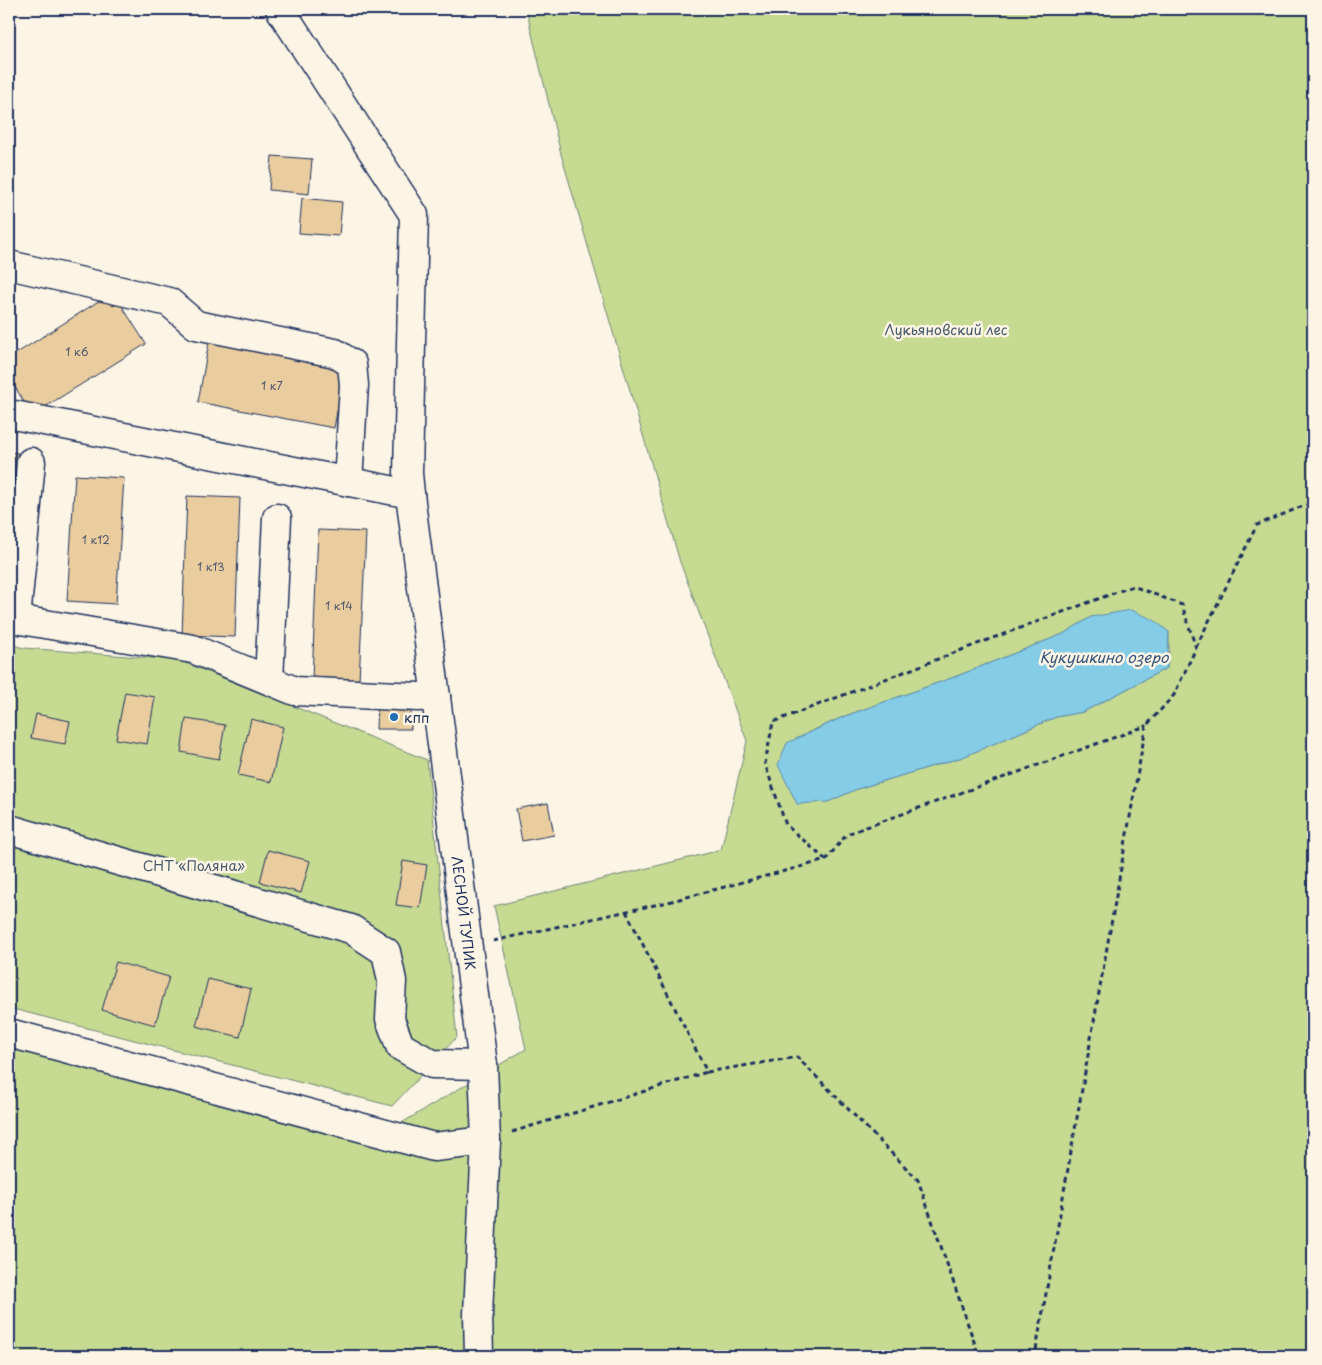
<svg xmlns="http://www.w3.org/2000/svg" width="1322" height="1365" viewBox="0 0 1322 1365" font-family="'Playpen Sans',sans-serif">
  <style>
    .green { fill: #c6db91; stroke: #708578; fill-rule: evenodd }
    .water { fill: #85cce7; stroke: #5b8db0 }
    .building { fill: #eacd9e; stroke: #1b2f5e }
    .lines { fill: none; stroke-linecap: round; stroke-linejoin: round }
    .minor-casing { stroke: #1b2f5e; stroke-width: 31 }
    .path { stroke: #1b2f5e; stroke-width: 3; stroke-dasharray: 5 4; stroke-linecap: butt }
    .minor { stroke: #fcf5e5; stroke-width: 28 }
    .poi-dot { fill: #1f6fb2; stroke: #fcf5e5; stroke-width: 2 }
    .labels { text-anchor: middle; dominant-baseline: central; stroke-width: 5; stroke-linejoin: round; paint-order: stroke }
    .number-label { font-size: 11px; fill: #4f566e }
    .park-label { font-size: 14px; fill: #465a6b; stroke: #fcf5e5 }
    .poi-label { font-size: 14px; fill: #1b2f5e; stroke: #fcf5e5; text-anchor: start }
    .street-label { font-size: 14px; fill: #1b2f5e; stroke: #fcf5e5 }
    .water-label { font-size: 15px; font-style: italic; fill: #365680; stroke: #fcf5e5 }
  </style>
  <rect width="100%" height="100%" fill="#fcf5e5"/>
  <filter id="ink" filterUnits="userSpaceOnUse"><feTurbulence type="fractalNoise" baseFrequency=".02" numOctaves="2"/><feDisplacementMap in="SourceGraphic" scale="10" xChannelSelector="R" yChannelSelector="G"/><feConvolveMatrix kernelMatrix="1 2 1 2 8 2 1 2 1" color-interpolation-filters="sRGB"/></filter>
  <g filter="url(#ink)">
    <g class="green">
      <path d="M 526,9 L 1313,9 L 1313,1356 L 9,1356 L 9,1048 L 378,1137 L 526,1049 L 494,906 L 721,850 L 747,741 L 680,562 L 561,154 ZM 1091,617 L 1169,632 L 1169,651 L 1167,668 L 1083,712 L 1056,717 L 963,757 L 857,789 L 828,802 L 807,733 L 845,716 L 957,676 L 1063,634 Z"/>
      <polygon points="9,644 24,648 178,660 427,760 457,1037 392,1106 9,1008"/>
    </g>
    <polygon class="water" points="1131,610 1154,620 1169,632 1167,668 1083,712 1056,717 963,757 857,789 828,802 797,804 778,765 787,743 845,716 957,676 1063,634 1091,617"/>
    <g class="building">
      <polygon points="272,156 312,159 309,194 269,190"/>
      <polygon points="302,198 342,202 339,236 299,233"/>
      <polygon points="113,292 146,344 32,415 9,377 9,358"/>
      <polygon points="209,342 345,368 334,428 198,402"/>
      <polygon points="9,452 18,453 9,522"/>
      <polygon points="75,475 124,478 116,604 67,601"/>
      <polygon points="187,496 240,498 235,637 182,635"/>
      <polygon points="318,530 366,532 359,681 312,679"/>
      <polygon points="125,692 155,697 147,744 116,739"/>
      <polygon points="377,704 411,704 411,729 376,729"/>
      <polygon points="36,714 70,721 65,744 31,738"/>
      <polygon points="186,719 225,725 219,759 181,752"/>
      <polygon points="251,719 283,727 271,782 238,775"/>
      <polygon points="548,803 554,835 522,841 516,809"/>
      <polygon points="268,850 310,861 301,893 260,882"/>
      <polygon points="403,861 427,865 420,908 396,905"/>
      <polygon points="116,962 169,977 155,1025 102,1010"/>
      <polygon points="208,979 251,989 240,1037 196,1026"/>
    </g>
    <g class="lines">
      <defs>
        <g id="minor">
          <polyline points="280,9 414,215 408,473 410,494 483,1065 486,1141 478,1314 479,1356"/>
          <polyline points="9,265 169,302 196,325 335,353 352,364 354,385 348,482"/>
          <polyline points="9,414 410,494"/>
          <polyline points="9,618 193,649 295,691 418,697 436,696"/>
          <polyline points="16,619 31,462"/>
          <polyline points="269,680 277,518"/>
          <polyline points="9,829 351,929 386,952 392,981 390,1019 400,1046 432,1064 483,1065"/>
          <polyline points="9,1033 434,1147 486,1141"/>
        </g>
      </defs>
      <use href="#minor" class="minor-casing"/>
      <g class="path">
        <polyline points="1196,647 1257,525 1313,502"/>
        <polyline points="826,860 786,825 765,764 773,722 993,638 1133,586 1182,605 1196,648 1174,695 1146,726"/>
        <polyline points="626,911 707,1072 797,1057 918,1180 979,1356"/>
        <polyline points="493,941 668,902 826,860 847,834 1146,726 1035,1356"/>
        <polyline points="512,1132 707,1072"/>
      </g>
      <use href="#minor" class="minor"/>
    </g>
  </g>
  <circle class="poi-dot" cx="394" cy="717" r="5"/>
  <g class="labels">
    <g class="number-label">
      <text x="77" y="351">1 к6</text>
      <text x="272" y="385">1 к7</text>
      <text x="96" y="539">1 к12</text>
      <text x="211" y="566">1 к13</text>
      <text x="339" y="605">1 к14</text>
    </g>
    <g class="park-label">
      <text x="946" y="329">Лукьяновский лес</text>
      <text x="194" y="865">СНТ «Поляна»</text>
    </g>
    <g class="poi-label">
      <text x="404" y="717">кпп</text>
    </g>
    <g class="street-label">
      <text transform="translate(464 913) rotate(83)">ЛЕСНОЙ ТУПИК</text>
    </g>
    <g class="water-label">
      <text x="1104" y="656">Кукушкино озеро</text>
    </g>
  </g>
  <rect width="1322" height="1365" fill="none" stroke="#fcf5e5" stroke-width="30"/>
  <rect x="15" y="15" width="1292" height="1335" fill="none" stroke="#1b2f5e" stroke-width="2" filter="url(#ink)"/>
</svg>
